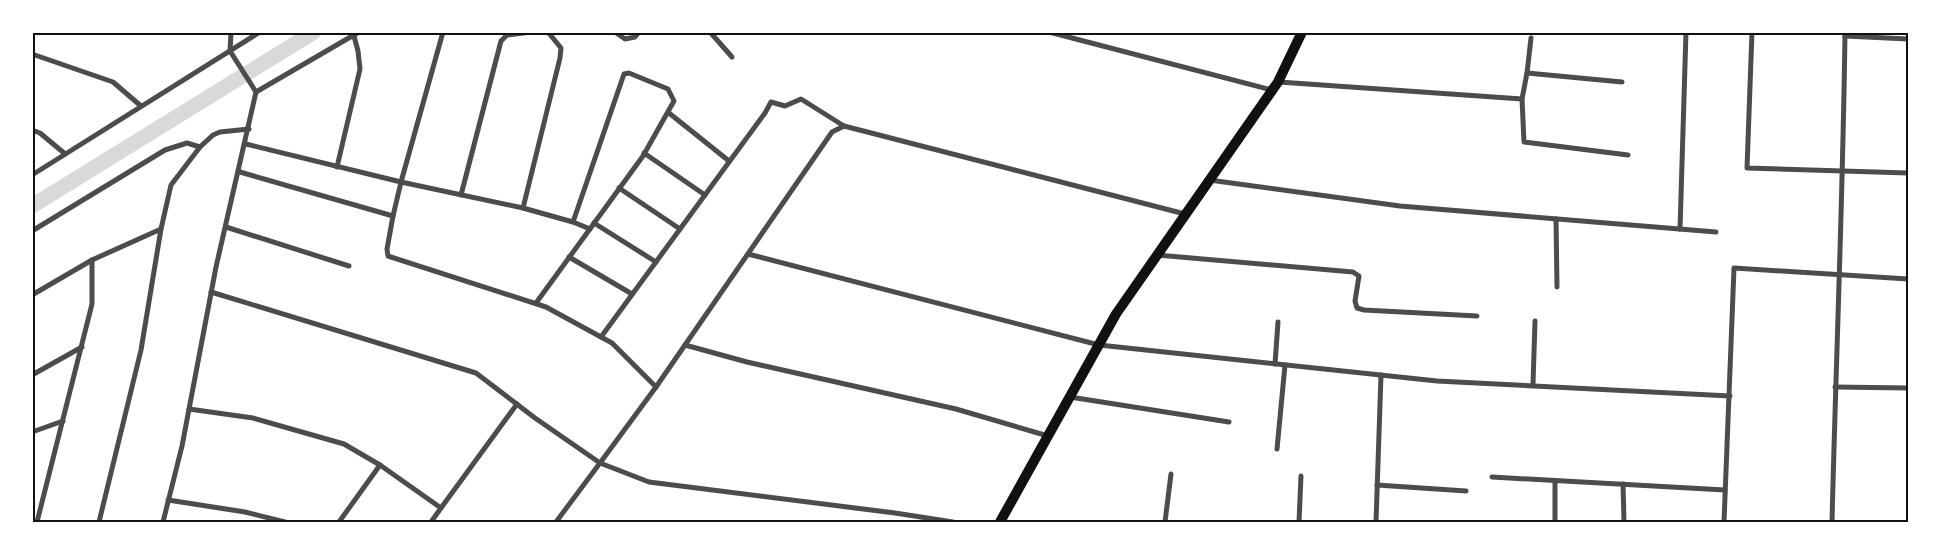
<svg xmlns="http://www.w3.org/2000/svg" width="1941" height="555" viewBox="0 0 1941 555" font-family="Cabin,sans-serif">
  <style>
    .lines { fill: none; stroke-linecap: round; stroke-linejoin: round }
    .canal { stroke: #d9d9d9; stroke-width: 15 }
    .minor { stroke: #4c4c4c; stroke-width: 5 }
    .secondary { stroke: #111; stroke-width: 10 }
    .neatline { fill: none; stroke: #111; stroke-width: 2 }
  </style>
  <rect width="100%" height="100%" fill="#fff"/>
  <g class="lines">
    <polyline class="canal" points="32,206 314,32"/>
    <g class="minor">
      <polyline points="615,32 625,39 635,37 639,32"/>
      <polyline points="710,32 732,57"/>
      <polyline points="1049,32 1272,90"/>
      <polyline points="1752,32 1747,168 1908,173"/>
      <polyline points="1845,36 1908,39"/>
      <polyline points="32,54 113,82 141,106"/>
      <polyline points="1527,73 1531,38"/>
      <polyline points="1279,82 1522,99 1524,142 1628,155"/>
      <polyline points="256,92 359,32"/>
      <polyline points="1522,99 1527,73 1622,82"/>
      <polyline points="669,113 729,161"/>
      <polyline points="32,130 40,133 64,153"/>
      <polyline points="246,144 401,182 443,32"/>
      <polyline points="644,153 705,195"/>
      <polyline points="337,167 360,69 358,51 354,36"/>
      <polyline points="240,172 393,216 387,249 388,256 546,307 612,343 656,387 600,463 649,482 895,513 953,522"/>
      <polyline points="32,175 260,32"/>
      <polyline points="1209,180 1400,206 1716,232"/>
      <polyline points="619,188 680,229"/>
      <polyline points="461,195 501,41 507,35 531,32"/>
      <polyline points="523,208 573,222 624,74 629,73 668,89 674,101 643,156 536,303"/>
      <polyline points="393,216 401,182 523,208 560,58 561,48 548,32"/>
      <polyline points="1556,219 1557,287"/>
      <polyline points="573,222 590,229"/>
      <polyline points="594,223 656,262"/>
      <polyline points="226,227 349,266"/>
      <polyline points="161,229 171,185 200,147 213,135 220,132 249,129"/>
      <polyline points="1680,229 1686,32"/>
      <polyline points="32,231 165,150 187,143 200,147"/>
      <polyline points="748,254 1099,345 1437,381 1730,396"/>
      <polyline points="1157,255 1353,272 1359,276 1355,301 1357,308 1364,310 1477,316"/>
      <polyline points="569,257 632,294"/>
      <polyline points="211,292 476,373 535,418 600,463 556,522"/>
      <polyline points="32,295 92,260 161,229 141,350 99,522"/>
      <polyline points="601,337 765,113 771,102 785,106 801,99 844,126"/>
      <polyline points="685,345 747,362 956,409 1048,436"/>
      <polyline points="1275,364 1278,322"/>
      <polyline points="32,375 82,347"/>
      <polyline points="1533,384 1535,321"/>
      <polyline points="656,387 832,132 844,126 1185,214"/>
      <polyline points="1835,387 1908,388"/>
      <polyline points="1070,397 1229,422"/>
      <polyline points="189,409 253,418 344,444 380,465 339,522"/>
      <polyline points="32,432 63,421"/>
      <polyline points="1277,449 1285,365"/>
      <polyline points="380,465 441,508 517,404"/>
      <polyline points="1492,477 1725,490"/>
      <polyline points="1623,484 1624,522"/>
      <polyline points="1377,485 1466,491"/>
      <polyline points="168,500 245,512 285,522"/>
      <polyline points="37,522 92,304 92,260"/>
      <polyline points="163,522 182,446 216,267 256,92 230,51 231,32"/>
      <polyline points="431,522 441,508"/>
      <polyline points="1165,522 1171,474"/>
      <polyline points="1299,522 1301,476"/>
      <polyline points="1376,522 1381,375"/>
      <polyline points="1555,522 1555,481"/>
      <polyline points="1724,522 1734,268 1908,279"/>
      <path d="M 1832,522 C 1836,359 1843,196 1845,32"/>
    </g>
    <polyline class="secondary" points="1000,522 1116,314 1278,82 1302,32"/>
  </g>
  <rect width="1941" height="555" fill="none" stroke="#ffffff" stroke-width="68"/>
  <rect x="34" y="34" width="1873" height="487" class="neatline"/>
</svg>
